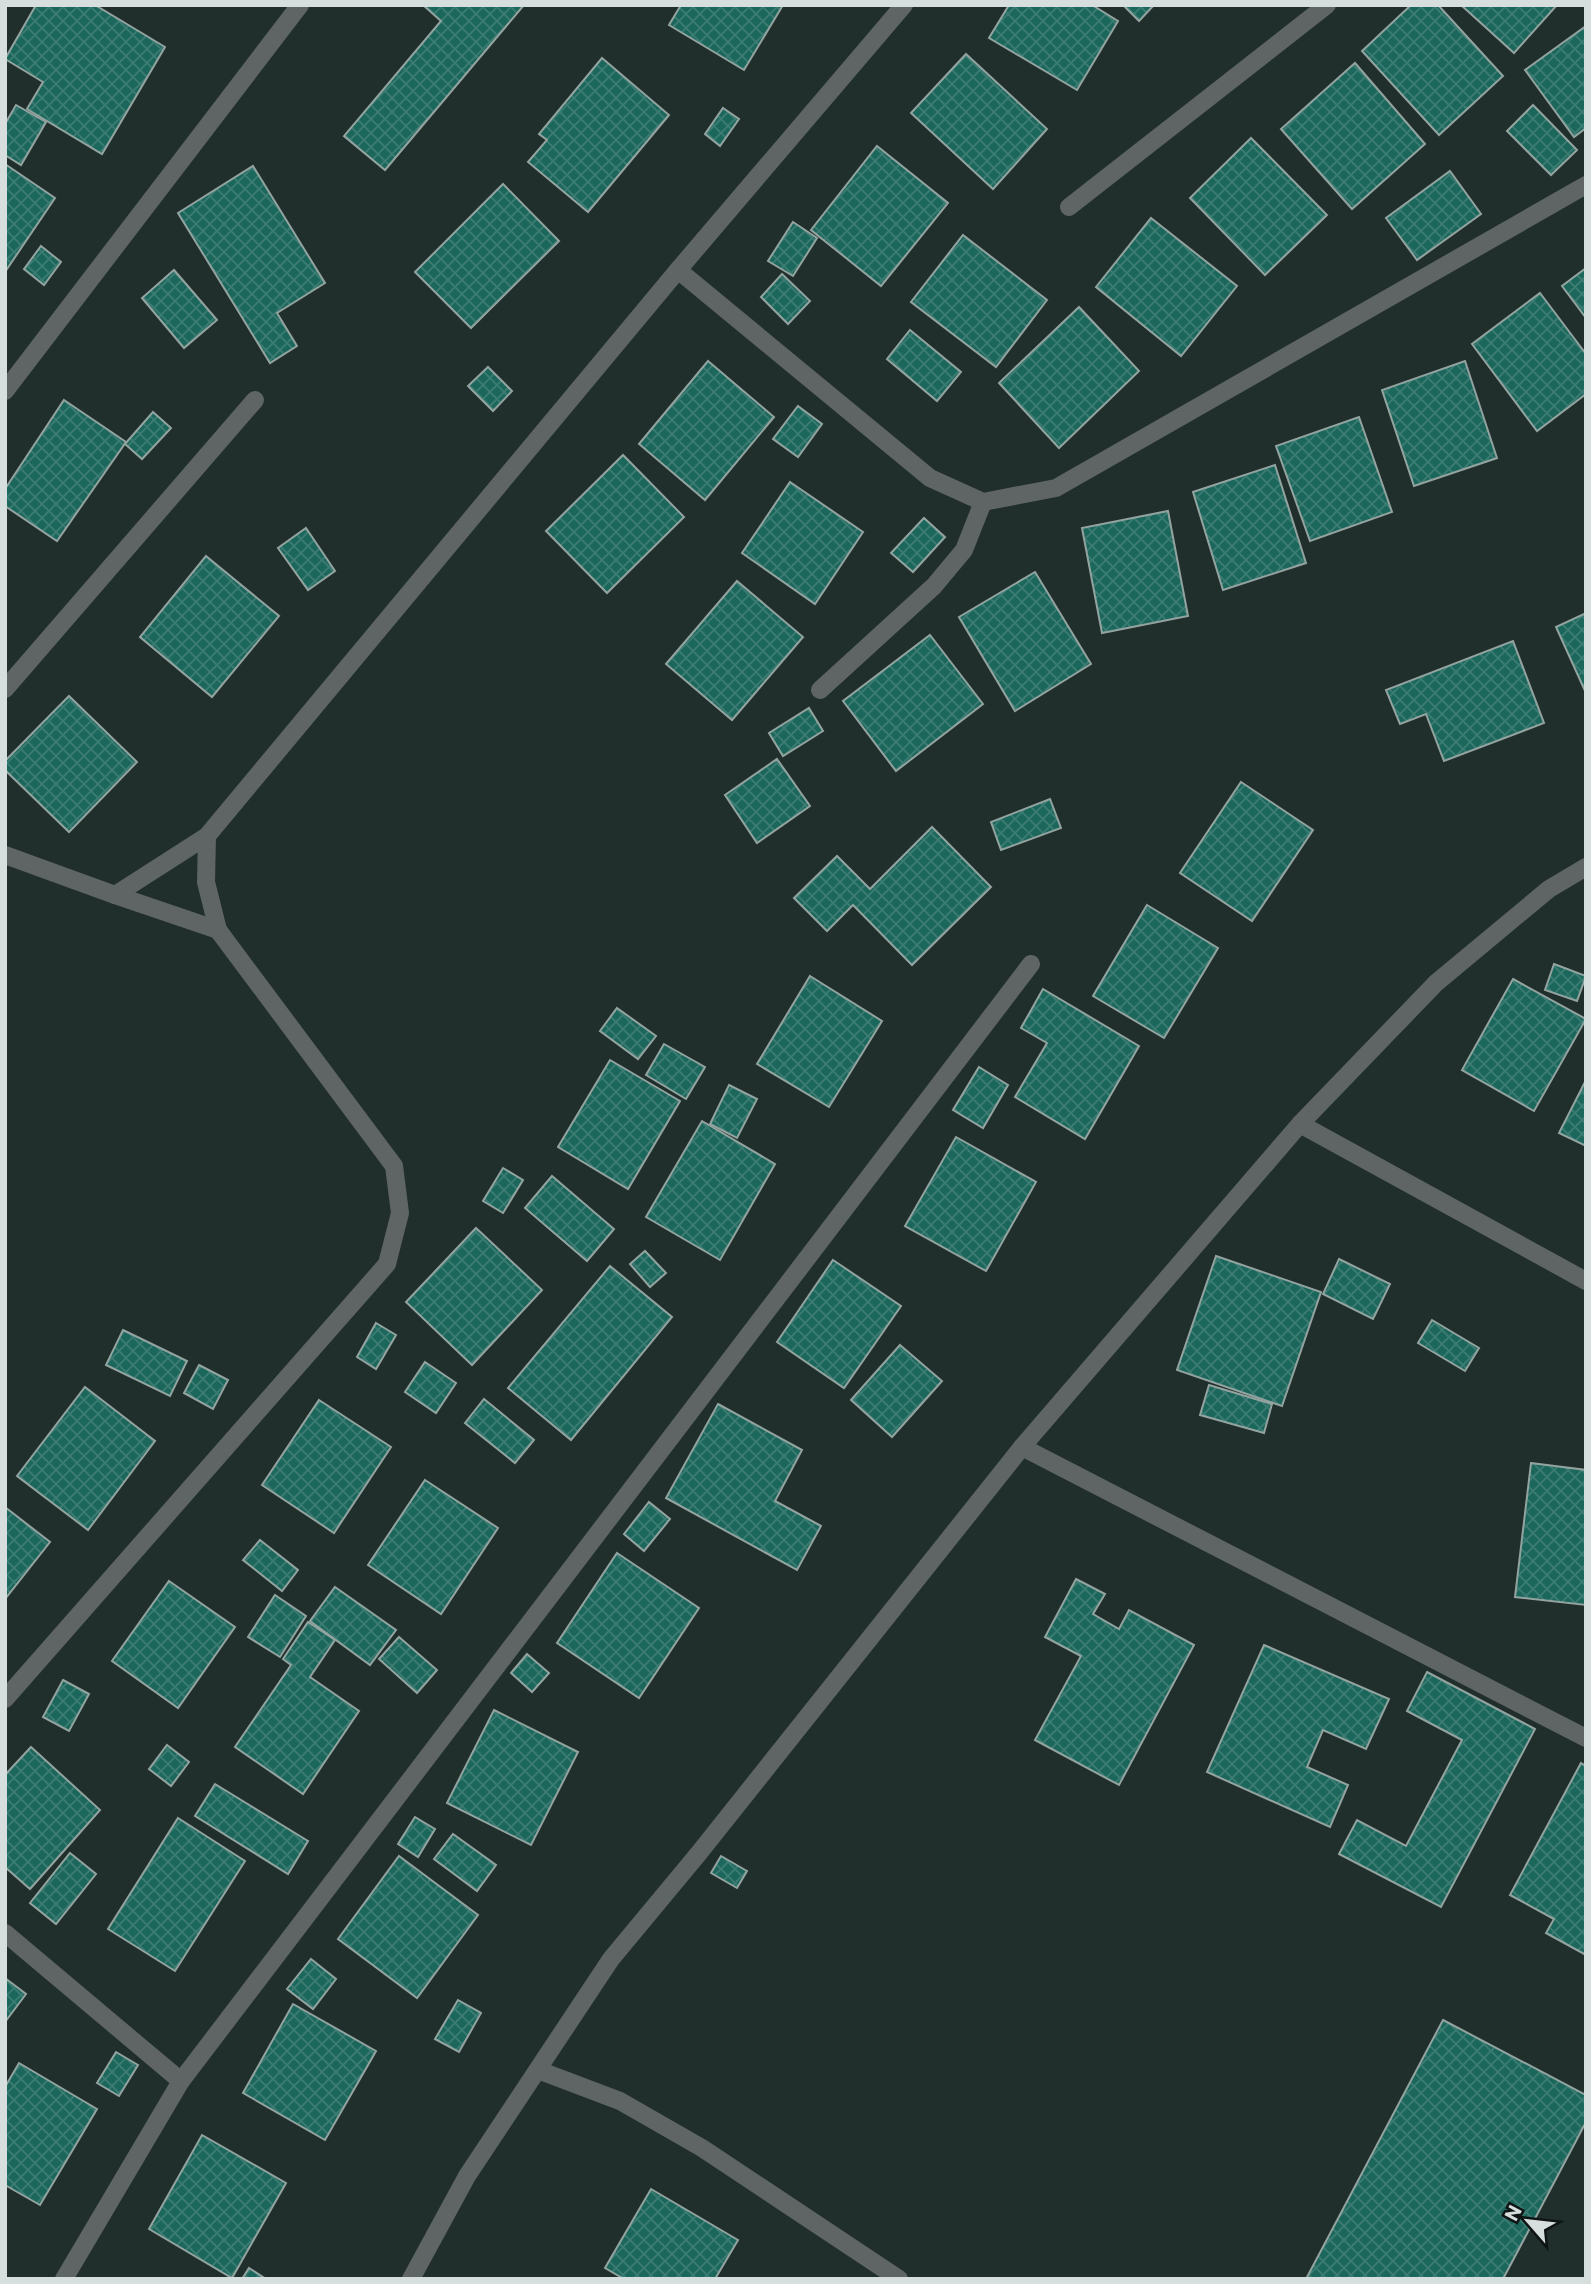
<svg xmlns="http://www.w3.org/2000/svg" width="1591" height="2284" viewBox="0 0 1591 2284" font-family="Commissioner,sans-serif">
  <style>
    .building { fill: url(#building-cross-hatch); stroke: #93a4a0; stroke-width: 2 }
    .lines { fill: none; stroke-linecap: round; stroke-linejoin: round }
    .service { stroke: #5e6564; stroke-width: 18 }
    .minor { stroke: #5e6564; stroke-width: 18 }
  </style>
  <defs>
    <pattern id="building-cross-hatch" width="8" height="8" patternUnits="userSpaceOnUse" patternTransform="scale(1.75)"><rect width="8" height="8" fill="#1c675c"/><path d="M0 0l8 8M0 8l8-8" fill="none" stroke="#3c7c73"/></pattern>
  </defs>
  <rect width="100%" height="100%" fill="#202e2c"/>
  <g class="building">
    <polygon points="36,5 95,5 165,47 102,154 27,109 43,82 5,59"/>
    <polygon points="423,5 524,5 385,170 344,136 441,21"/>
    <polygon points="681,5 783,5 744,70 669,25"/>
    <polygon points="1009,5 1092,5 1118,21 1077,90 989,38"/>
    <polygon points="1123,5 1154,5 1139,21"/>
    <polygon points="1411,5 1438,5 1503,76 1439,135 1362,51"/>
    <polygon points="1461,5 1557,5 1514,53"/>
    <polygon points="1586,26 1586,128 1574,137 1525,70"/>
    <polygon points="966,54 1047,129 993,189 911,113"/>
    <polygon points="602,58 669,115 588,212 528,162 547,140 539,134"/>
    <polygon points="1355,63 1425,144 1352,209 1281,129"/>
    <polygon points="16,105 46,122 21,165 5,155 5,124"/>
    <polygon points="1533,105 1577,150 1551,175 1507,131"/>
    <polygon points="723,108 739,119 720,146 705,134"/>
    <polygon points="1251,138 1327,215 1265,275 1190,198"/>
    <polygon points="877,146 948,203 881,286 811,230"/>
    <polygon points="5,164 55,198 5,272"/>
    <polygon points="253,166 325,283 277,313 297,346 270,363 178,213"/>
    <polygon points="1450,171 1481,214 1417,260 1386,218"/>
    <polygon points="503,184 559,241 471,328 415,272"/>
    <polygon points="1151,218 1237,286 1181,356 1096,287"/>
    <polygon points="793,222 817,238 793,276 768,261"/>
    <polygon points="963,235 1047,300 996,367 911,302"/>
    <polygon points="41,246 61,262 44,285 24,269"/>
    <polygon points="1586,268 1586,318 1562,286"/>
    <polygon points="174,270 217,320 184,348 142,298"/>
    <polygon points="782,274 810,301 788,324 761,297"/>
    <polygon points="1540,293 1586,354 1586,394 1537,431 1472,344"/>
    <polygon points="1079,307 1139,371 1059,448 999,383"/>
    <polygon points="910,330 961,372 937,401 887,359"/>
    <polygon points="708,361 774,417 705,500 639,444"/>
    <polygon points="1465,361 1497,458 1414,486 1382,390"/>
    <polygon points="488,367 512,391 493,411 468,386"/>
    <polygon points="64,400 126,442 57,541 5,506 5,489"/>
    <polygon points="798,406 822,424 798,457 773,439"/>
    <polygon points="153,412 171,428 142,459 125,444"/>
    <polygon points="1359,417 1392,512 1310,541 1276,446"/>
    <polygon points="623,455 684,517 607,593 546,531"/>
    <polygon points="1275,465 1306,563 1223,590 1193,492"/>
    <polygon points="790,482 863,532 815,604 742,553"/>
    <polygon points="1168,511 1188,616 1102,633 1082,528"/>
    <polygon points="924,518 945,537 913,572 891,553"/>
    <polygon points="306,528 335,571 308,590 278,548"/>
    <polygon points="206,556 279,616 212,697 140,637"/>
    <polygon points="1035,572 1091,664 1015,711 959,617"/>
    <polygon points="737,581 803,637 732,720 666,664"/>
    <polygon points="1586,613 1586,693 1556,627"/>
    <polygon points="930,635 983,704 896,771 843,701"/>
    <polygon points="1513,641 1544,723 1444,761 1426,714 1400,724 1386,690"/>
    <polygon points="69,696 137,762 69,832 5,770 5,761"/>
    <polygon points="809,708 823,731 783,756 769,733"/>
    <polygon points="777,759 810,806 757,843 725,795"/>
    <polygon points="1241,782 1313,830 1252,921 1180,873"/>
    <polygon points="1050,799 1061,828 1001,850 991,822"/>
    <polygon points="932,827 991,887 912,965 853,905 827,931 794,898 837,856 870,889"/>
    <polygon points="1147,905 1218,948 1164,1038 1093,996"/>
    <polygon points="1554,964 1586,976 1577,1001 1545,990"/>
    <polygon points="810,976 882,1021 829,1107 757,1064"/>
    <polygon points="1513,979 1586,1019 1534,1111 1462,1070"/>
    <polygon points="1043,989 1139,1046 1085,1139 1015,1097 1047,1043 1021,1028"/>
    <polygon points="617,1008 656,1036 638,1059 600,1031"/>
    <polygon points="664,1044 705,1067 686,1099 646,1075"/>
    <polygon points="610,1060 680,1101 628,1189 558,1147"/>
    <polygon points="979,1067 1008,1085 983,1128 953,1110"/>
    <polygon points="1586,1080 1586,1146 1559,1133"/>
    <polygon points="729,1085 757,1099 737,1138 710,1124"/>
    <polygon points="702,1121 775,1164 720,1260 646,1217"/>
    <polygon points="956,1137 1036,1182 986,1271 905,1226"/>
    <polygon points="503,1168 523,1180 503,1213 483,1201"/>
    <polygon points="552,1176 614,1229 587,1261 525,1208"/>
    <polygon points="476,1228 542,1290 472,1365 406,1302"/>
    <polygon points="645,1251 666,1273 650,1287 630,1264"/>
    <polygon points="1216,1256 1321,1292 1282,1406 1177,1370"/>
    <polygon points="1339,1259 1390,1284 1373,1319 1323,1294"/>
    <polygon points="833,1260 901,1306 844,1388 777,1342"/>
    <polygon points="610,1266 672,1317 571,1440 508,1388"/>
    <polygon points="1432,1320 1479,1348 1465,1371 1418,1343"/>
    <polygon points="376,1323 396,1335 376,1369 357,1357"/>
    <polygon points="123,1330 187,1361 170,1396 106,1365"/>
    <polygon points="900,1345 942,1381 892,1437 851,1400"/>
    <polygon points="425,1362 456,1383 436,1413 405,1392"/>
    <polygon points="199,1365 228,1380 213,1409 184,1393"/>
    <polygon points="1209,1385 1272,1404 1264,1433 1200,1415"/>
    <polygon points="85,1387 155,1441 88,1530 17,1476"/>
    <polygon points="484,1399 534,1440 515,1463 465,1423"/>
    <polygon points="319,1400 391,1447 334,1533 262,1485"/>
    <polygon points="718,1404 802,1450 775,1501 821,1526 797,1570 666,1498"/>
    <polygon points="1531,1463 1586,1470 1586,1605 1515,1597"/>
    <polygon points="425,1480 498,1528 441,1614 368,1565"/>
    <polygon points="649,1502 670,1519 644,1551 624,1534"/>
    <polygon points="5,1507 50,1542 5,1599"/>
    <polygon points="260,1540 298,1570 282,1591 243,1560"/>
    <polygon points="617,1553 699,1608 639,1698 557,1643"/>
    <polygon points="1076,1579 1105,1594 1093,1614 1119,1629 1129,1610 1194,1645 1119,1785 1035,1740 1081,1656 1045,1637"/>
    <polygon points="169,1581 235,1627 178,1708 112,1661"/>
    <polygon points="335,1587 396,1630 370,1665 310,1621"/>
    <polygon points="275,1595 306,1616 280,1657 248,1637"/>
    <polygon points="308,1622 335,1640 310,1677 359,1711 303,1794 235,1747 291,1665 283,1659"/>
    <polygon points="399,1637 437,1670 417,1693 379,1659"/>
    <polygon points="1264,1645 1389,1699 1366,1749 1323,1730 1307,1767 1348,1785 1330,1827 1207,1772"/>
    <polygon points="527,1654 549,1673 532,1692 511,1673"/>
    <polygon points="1427,1672 1535,1729 1441,1907 1339,1854 1357,1820 1406,1846 1462,1740 1407,1711"/>
    <polygon points="63,1680 89,1694 69,1731 43,1717"/>
    <polygon points="494,1710 578,1752 531,1845 447,1803"/>
    <polygon points="167,1745 189,1762 171,1786 149,1769"/>
    <polygon points="31,1747 100,1810 30,1889 5,1867 5,1775"/>
    <polygon points="1581,1763 1586,1766 1586,1955 1546,1933 1554,1919 1510,1895"/>
    <polygon points="215,1784 308,1841 288,1874 195,1816"/>
    <polygon points="415,1817 435,1829 418,1857 398,1844"/>
    <polygon points="178,1818 245,1861 175,1971 108,1929"/>
    <polygon points="453,1834 496,1865 477,1891 434,1859"/>
    <polygon points="70,1853 96,1874 56,1924 30,1903"/>
    <polygon points="399,1856 478,1915 417,1998 338,1939"/>
    <polygon points="721,1856 747,1871 737,1888 711,1873"/>
    <polygon points="311,1959 336,1979 313,2009 287,1989"/>
    <polygon points="5,1978 26,1994 5,2022"/>
    <polygon points="458,2000 481,2013 459,2052 435,2039"/>
    <polygon points="293,2004 376,2051 325,2140 243,2093"/>
    <polygon points="1443,2020 1586,2095 1586,2122 1503,2279 1306,2279"/>
    <polygon points="116,2052 138,2065 119,2096 97,2083"/>
    <polygon points="19,2063 97,2109 40,2205 5,2185 5,2087"/>
    <polygon points="202,2135 286,2183 232,2278 149,2229"/>
    <polygon points="651,2189 738,2240 715,2279 624,2279 605,2268"/>
    <polygon points="249,2268 266,2279 242,2279"/>
  </g>
  <g class="lines">
    <polyline class="service" points="1022,1447 1586,1738"/>
    <g class="minor">
      <polyline points="1069,207 1327,5"/>
      <polyline points="678,270 930,478 983,502 1056,488 1586,185"/>
      <polyline points="5,391 300,5"/>
      <polyline points="5,689 255,400"/>
      <polyline points="820,690 934,586 964,550 983,502"/>
      <polyline points="5,855 115,895 218,930"/>
      <polyline points="115,895 207,836 678,270 904,5"/>
      <polyline points="1300,1124 1586,1281"/>
      <polyline points="5,1699 387,1264 400,1213 394,1166 218,930 206,882 207,836"/>
      <polyline points="5,1933 181,2081"/>
      <polyline points="538,2070 620,2101 702,2148 899,2279"/>
      <polyline points="64,2279 181,2081 1031,964"/>
      <polyline points="411,2279 467,2176 611,1959 699,1853 1022,1447 1300,1124 1436,983 1549,889 1586,867"/>
    </g>
  </g>
  <rect width="1591" height="2284" fill="none" stroke="#d6dfdd" stroke-width="14"/>
  <g transform="translate(1528 2221) rotate(298)" stroke="#0f1514" stroke-width="5" paint-order="stroke">
  <path d="M0-5L12 26L0 18L-12 26Z" fill="#d6dfdd"/>
  <text y="-10" font-size="19" font-weight="bold" text-anchor="middle" fill="#d6dfdd">N</text>
  </g>
</svg>
